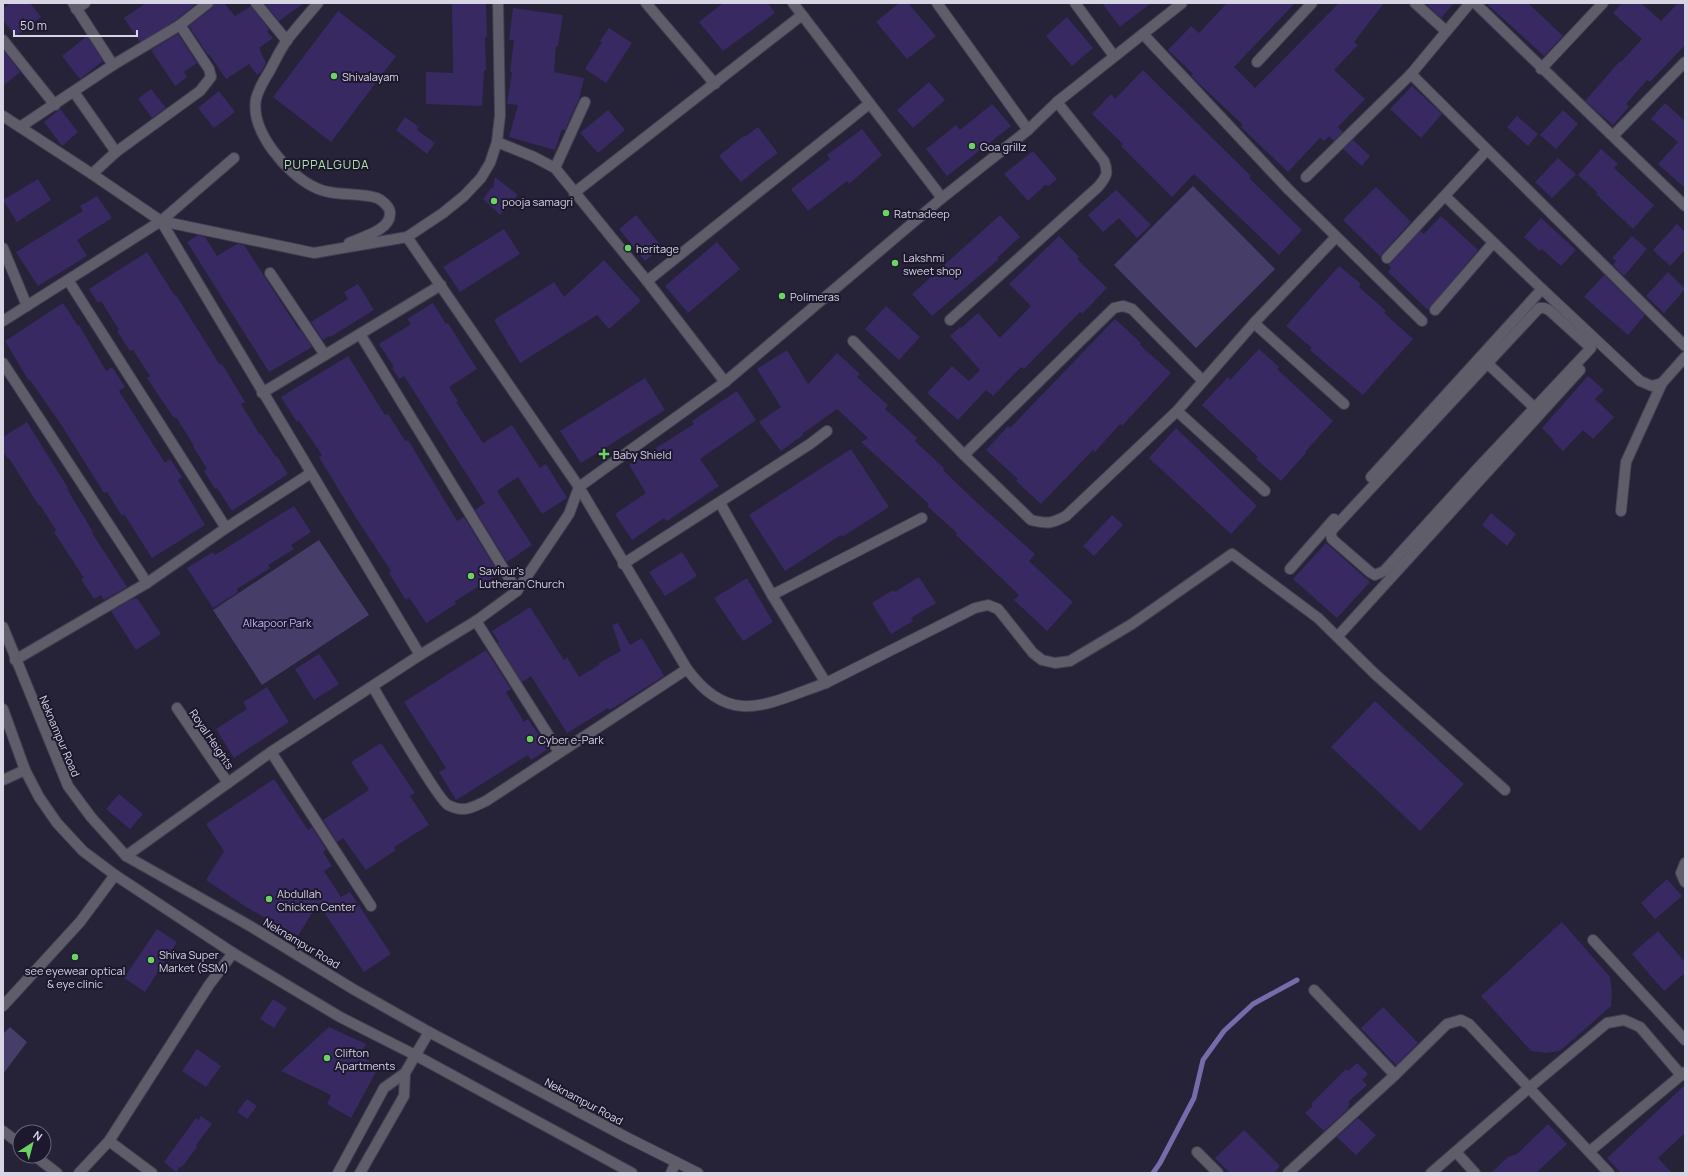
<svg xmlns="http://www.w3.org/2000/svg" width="1688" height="1176" viewBox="0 0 1688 1176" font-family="Manrope,sans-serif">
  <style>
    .green { fill: #463d69 }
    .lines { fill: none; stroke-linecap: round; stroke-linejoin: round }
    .stream { stroke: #776bac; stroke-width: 5 }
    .building { fill: #382963 }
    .minor-casing { stroke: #423f54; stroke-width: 12 }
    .minor { stroke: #5f5d69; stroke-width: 10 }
    .poi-dot { fill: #6cd362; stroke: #1d182e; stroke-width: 1.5 }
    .labels { text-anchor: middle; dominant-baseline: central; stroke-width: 4; stroke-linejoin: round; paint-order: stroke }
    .poi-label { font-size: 11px; fill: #d7d5e4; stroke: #1d182e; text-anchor: start }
    .park-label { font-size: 11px; fill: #c0b3fd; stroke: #1d182e }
    .street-label { font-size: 11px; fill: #d7d5e4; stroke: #1d182e }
    .neighbourhood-label { font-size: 12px; letter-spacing: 1px; fill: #b1e7aa; stroke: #1d182e }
  </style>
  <rect width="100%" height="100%" fill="#262238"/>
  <g class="green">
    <polygon points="1193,186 1275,269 1196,348 1114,265"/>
    <polygon points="319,540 369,615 262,685 213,610"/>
    <polygon points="10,1027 27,1042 3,1074 3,1034"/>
  </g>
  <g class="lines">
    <polyline class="stream" points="1153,1173 1160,1163 1194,1098 1203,1060 1224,1031 1253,1004 1297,980"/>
  </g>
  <g class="building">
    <polygon points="10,3 30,3 41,17 16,36 3,20 3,9"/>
    <polygon points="146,3 197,3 176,20 140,42 124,18"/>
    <polygon points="214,3 224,3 235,16 251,6 269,29 267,31 273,38 259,48 266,63 261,72 257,75 249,64 226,79 209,54 208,55 189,26 212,8"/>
    <polygon points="264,3 304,3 279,21"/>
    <polygon points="452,3 486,3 487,37 485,37 486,70 484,70 482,106 426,104 426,72 453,73"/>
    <polygon points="723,3 768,3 775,13 723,51 699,22"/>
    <polygon points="899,3 908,3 936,36 907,59 876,22"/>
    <polygon points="1102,3 1151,3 1120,27"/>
    <polygon points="1227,3 1295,3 1234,67 1255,88 1339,3 1384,3 1354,42 1358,45 1334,70 1365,99 1338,127 1343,132 1334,141 1329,136 1324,141 1320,138 1288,172 1241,127 1243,125 1191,76 1193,74 1168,50 1191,26 1199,33"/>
    <polygon points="1425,3 1454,3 1441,18"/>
    <polygon points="1486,3 1528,3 1563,36 1544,56"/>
    <polygon points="1622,3 1641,3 1661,21 1678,3 1685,3 1685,45 1650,82 1647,80 1626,104 1629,107 1613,125 1585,101 1620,61 1621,62 1642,39 1613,13"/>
    <polygon points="513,8 563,15 558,46 556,46 554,72 584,78 579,99 565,130 562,129 555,150 509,137 518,105 507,104 512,72 510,72 514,40 509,40"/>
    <polygon points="338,11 396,56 331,142 273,97"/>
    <polygon points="1067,17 1093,48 1072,66 1046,36"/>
    <polygon points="609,28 632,43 606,83 585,69 602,42 600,41"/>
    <polygon points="178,34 197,63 184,72 187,77 175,86 151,50"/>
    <polygon points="87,36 103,61 80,79 62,56"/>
    <polygon points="3,50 20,72 3,86"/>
    <polygon points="1143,70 1251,176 1249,178 1302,230 1279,255 1194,174 1172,197 1121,146 1123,144 1092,114 1111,94 1115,99"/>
    <polygon points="929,82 945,100 913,128 897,110"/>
    <polygon points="1412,86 1442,114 1421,138 1390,109"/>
    <polygon points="151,89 166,108 152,118 138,99"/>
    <polygon points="219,91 235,112 214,128 198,108"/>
    <polygon points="1665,103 1685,121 1685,188 1658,164 1678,142 1651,119"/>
    <polygon points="992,104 1011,126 947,176 926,149 956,125 960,130"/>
    <polygon points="60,109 78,132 62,146 44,122"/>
    <polygon points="608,110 625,130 598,153 580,133"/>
    <polygon points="1563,110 1578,124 1556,149 1540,135"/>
    <polygon points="1517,116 1538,134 1528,146 1507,127"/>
    <polygon points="405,117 419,127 417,130 435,143 427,154 396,130"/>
    <polygon points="758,127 778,153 764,163 741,182 719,156 742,137 746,136"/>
    <polygon points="862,129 882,155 849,184 847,181 808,211 791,189 830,159 827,155"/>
    <polygon points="1353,140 1370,156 1362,166 1343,149"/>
    <polygon points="1601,149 1618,164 1614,168 1654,205 1633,229 1596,194 1598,193 1578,175"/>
    <polygon points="1033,151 1057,179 1049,186 1045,185 1028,201 1004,174"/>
    <polygon points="1558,158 1576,174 1552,198 1535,182"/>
    <polygon points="495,177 518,195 500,215 483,199 491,188 493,188"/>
    <polygon points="38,179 51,200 17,222 3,200"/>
    <polygon points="1376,187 1411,222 1382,254 1381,257 1343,220"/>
    <polygon points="1116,190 1151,225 1137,238 1119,218 1103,232 1088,215"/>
    <polygon points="97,196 112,218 77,240 87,256 38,286 16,252 83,211 80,206"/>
    <polygon points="636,215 662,247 645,261 619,229"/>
    <polygon points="1000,215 1020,237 997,258 999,259 932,316 912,294"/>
    <polygon points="1441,216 1478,250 1428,310 1388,272 1391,268 1388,264 1392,262 1420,231 1424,234"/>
    <polygon points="1541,218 1576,250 1561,266 1542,249 1540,251 1524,237"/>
    <polygon points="1677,224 1685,232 1685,250 1670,266 1653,250"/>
    <polygon points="504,229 520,254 460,292 443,267"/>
    <polygon points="198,235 205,237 217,256 237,244 244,245 299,330 300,329 312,347 269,372 187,242"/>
    <polygon points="1059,236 1079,257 1077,259 1107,288 1082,314 1080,312 1024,369 1021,367 993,396 986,390 958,420 927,393 952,366 969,381 980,370 950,336 960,327 961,328 978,313 1000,338 1031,306 1009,284"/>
    <polygon points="1632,236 1647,249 1624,276 1613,265 1616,261 1612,258"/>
    <polygon points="717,242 740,269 688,313 665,286"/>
    <polygon points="147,252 175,296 176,295 220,365 222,364 245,402 241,404 260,435 261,434 276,457 277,456 288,474 232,511 217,488 215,489 204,471 207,469 193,446 194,446 176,417 174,418 159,396 147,378 150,376 133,350 130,351 117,331 119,330 101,301 98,303 89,289"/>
    <polygon points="604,260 641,301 609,329 597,315 520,363 494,320 554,282 564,297"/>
    <polygon points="1339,266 1361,284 1359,287 1386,311 1384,313 1413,339 1363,395 1310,350 1312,348 1286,326"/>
    <polygon points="1668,272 1685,289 1664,313 1646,296"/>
    <polygon points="1604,275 1645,315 1628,335 1584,297"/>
    <polygon points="358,284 374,310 330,337 329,336 323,340 311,322 348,299 344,292"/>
    <polygon points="63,303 78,326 79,325 106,371 112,367 125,387 119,391 165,463 170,459 182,477 178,480 205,525 152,558 124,514 122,516 107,492 104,493 62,426 30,380 29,381 5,341"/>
    <polygon points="433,303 446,324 448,323 477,369 449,387 458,401 456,402 483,443 512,425 540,468 546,464 567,498 542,514 518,477 497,491 532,545 507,562 475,510 485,503 404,376 399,379 392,368 394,367 379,344 411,324 407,319"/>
    <polygon points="886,306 920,337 899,360 865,329"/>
    <polygon points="1115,319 1141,343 1140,345 1171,373 1122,426 1120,424 1095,452 1093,450 1041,504 1016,481 1018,479 986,450 1008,426 1010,428"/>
    <polygon points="1259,349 1279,367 1277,369 1333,421 1305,452 1306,453 1281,481 1256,459 1258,457 1202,405 1228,377 1230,380"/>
    <polygon points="787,350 808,384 837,353 860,374 857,377 888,405 885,409 917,438 915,441 944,468 943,470 973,499 1035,554 1029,561 1073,602 1047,631 1014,600 1019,595 956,535 957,533 927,506 929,504 861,442 868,438 837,409 802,434 803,435 781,451 759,422 781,407 757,369"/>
    <polygon points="348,356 385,415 388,414 406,442 408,440 457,521 464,517 496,569 491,572 494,577 455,601 456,604 426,623 409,597 406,600 389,573 391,571 351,510 319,457 322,455 299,421 297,422 281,397"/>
    <polygon points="1588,376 1604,390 1595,399 1614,417 1593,439 1583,430 1563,451 1553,441 1554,440 1542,428"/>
    <polygon points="645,378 665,410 581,463 560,431"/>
    <polygon points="737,391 756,420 700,459 719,486 667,521 664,518 632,540 615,514 646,493 629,465 694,424 692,421"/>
    <polygon points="27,422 68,488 67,489 93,532 92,533 127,587 104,600 101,595 94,599 81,579 84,578 54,532 56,530 40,505 39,506 9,458 8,459 3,451 3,437"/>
    <polygon points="1176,428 1257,506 1231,534 1149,458"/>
    <polygon points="851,449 889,507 842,537 841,535 785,571 749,515"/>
    <polygon points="294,506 311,532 291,545 294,549 268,565 270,568 237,589 238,592 213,608 187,568 213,552 215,555"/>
    <polygon points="1491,513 1516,534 1507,546 1482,525"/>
    <polygon points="1112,515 1123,525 1094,556 1083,546"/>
    <polygon points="1326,543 1370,582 1337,618 1293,579"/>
    <polygon points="682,552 697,576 665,596 649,572"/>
    <polygon points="919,577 936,603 911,618 913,621 891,634 872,603 893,590 895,592"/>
    <polygon points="747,578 773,622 743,641 714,598"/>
    <polygon points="134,598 135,599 137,598 161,634 136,650 111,611"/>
    <polygon points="530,607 564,660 567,657 579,677 599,665 599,663 621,651 612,625 618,623 630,645 642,638 664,676 610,710 608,708 567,733 531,676 522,682 497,643 499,642 492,631"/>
    <polygon points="486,650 511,689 506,692 524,722 528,719 548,749 531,760 528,755 456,800 439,772 446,768 404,702"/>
    <polygon points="319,654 339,684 314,700 295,669"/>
    <polygon points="267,687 289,722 234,758 216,729 247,709 243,702"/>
    <polygon points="1375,701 1464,784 1420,831 1331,747"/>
    <polygon points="381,743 415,793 410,796 429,825 394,847 396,850 366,870 343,838 337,842 323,820 369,790 351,762"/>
    <polygon points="274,779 308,830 312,827 326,849 323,852 332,866 324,871 341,897 350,892 391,954 364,972 318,903 298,936 246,907 206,880 224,851 206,824"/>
    <polygon points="119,794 143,814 130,829 106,809"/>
    <polygon points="1667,879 1682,896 1655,919 1641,903"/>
    <polygon points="1562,922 1610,977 1612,991 1611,1006 1560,1051 1546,1053 1531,1051 1481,996"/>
    <polygon points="157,929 177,942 145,992 124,978"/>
    <polygon points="1658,931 1685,962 1685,973 1664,991 1632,954"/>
    <polygon points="273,999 287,1008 274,1028 260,1019"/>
    <polygon points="1383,1007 1418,1043 1396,1065 1361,1028"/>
    <polygon points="329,1027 366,1044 360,1056 379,1066 351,1118 327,1104 331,1095 281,1071"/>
    <polygon points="197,1049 221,1066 206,1087 182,1071"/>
    <polygon points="1357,1063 1368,1074 1362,1080 1367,1085 1348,1102 1350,1104 1347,1107 1349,1108 1324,1131 1305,1113 1313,1106 1311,1104 1346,1069 1348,1071"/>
    <polygon points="1685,1085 1685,1133 1658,1158 1672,1173 1621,1173 1607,1158"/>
    <polygon points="247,1099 257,1106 247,1119 237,1112"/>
    <polygon points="201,1116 212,1124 196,1145 197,1147 182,1167 180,1167 176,1172 164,1162 196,1118 199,1120"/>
    <polygon points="1358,1118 1376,1135 1356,1155 1337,1137"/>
    <polygon points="1548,1124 1567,1144 1536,1173 1491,1173 1508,1157 1517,1154"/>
    <polygon points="1244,1130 1280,1166 1274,1173 1230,1173 1215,1158"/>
  </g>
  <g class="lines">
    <defs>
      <g id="minor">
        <polyline points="73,3 113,65"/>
        <polyline points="256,3 287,41"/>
        <path d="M 318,3 C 308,15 297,27 287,40 C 280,50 275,61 269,72 C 264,80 258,90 256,99 C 250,131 287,174 314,187 C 333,197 358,192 377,198 C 382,200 390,207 390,213 C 391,230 362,237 349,243"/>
        <polyline points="646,3 715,84"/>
        <polyline points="793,3 942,198"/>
        <polyline points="937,3 1028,130"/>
        <polyline points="1075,3 1114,56"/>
        <polyline points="1415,3 1446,31"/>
        <polyline points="1475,3 1685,206"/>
        <polyline points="76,9 85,3"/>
        <polyline points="1143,34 1288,189 1422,321"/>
        <polyline points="3,40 55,105"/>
        <polyline points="1257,62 1312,3"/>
        <polyline points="1541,69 1603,3"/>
        <polyline points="1411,74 1685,346"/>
        <polyline points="74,92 116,152"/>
        <polyline points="3,116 92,174 161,221 314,253 407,237 443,213 464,196 481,178 490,163 497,142 500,115 498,3"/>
        <polyline points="20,127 113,65 180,25 208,3"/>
        <polyline points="1613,136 1685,62"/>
        <polyline points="497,142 534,157 555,168 647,281 725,382"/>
        <polyline points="555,168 585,102"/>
        <polyline points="92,174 116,152 200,91 211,77 209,69 180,25"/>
        <polyline points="1306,177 1411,74 1470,3"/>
        <polyline points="574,193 802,15"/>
        <polyline points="1445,196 1542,289"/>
        <polyline points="161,221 420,655"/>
        <polyline points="3,248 27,306"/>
        <polyline points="1387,258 1487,150"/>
        <polyline points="270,273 325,355"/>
        <polyline points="68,280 226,528"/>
        <polyline points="647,281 869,104"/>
        <polygon points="1539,308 1544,308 1549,310 1591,348 1478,468 1384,571 1375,575 1370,572 1332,539 1331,534 1332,530"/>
        <polyline points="1435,310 1493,243"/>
        <path d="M 950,320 L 1098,187 C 1106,177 1109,174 1104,161 L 1057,102"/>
        <polyline points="3,321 161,221 234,158"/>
        <polyline points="1254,323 1344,404"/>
        <polyline points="360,334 517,591"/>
        <path d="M 853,341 L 964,455 L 1031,520 C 1047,524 1051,524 1066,516 L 1177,411 L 1254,323 L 1336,237"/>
        <polyline points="3,363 147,583"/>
        <polyline points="1487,363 1539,412"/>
        <polyline points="262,393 441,285"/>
        <polyline points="1177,411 1265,491"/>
        <polyline points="964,455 1114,308 1123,306 1132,309 1203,381"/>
        <polyline points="1371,477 1542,289 1640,381 1652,386 1662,383 1685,357"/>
        <polyline points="720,503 772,595 826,683 975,608 988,605 998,609 1033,653 1042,660 1055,663 1070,661 1132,624 1232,554 1318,618 1375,674 1505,790"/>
        <polyline points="1621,511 1626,462 1662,383"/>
        <polyline points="623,564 810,444 827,431"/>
        <polyline points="1290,569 1334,519"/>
        <polyline points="772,595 922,518"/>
        <polyline points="476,621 559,752"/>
        <polyline points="3,627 68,786 91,817 126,856 250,926 353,989 429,1032 626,1137 698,1173"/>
        <polyline points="1338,636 1580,370"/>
        <polyline points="15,660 147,583 226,528 311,473"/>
        <path d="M 687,669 C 731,729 768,703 826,683"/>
        <path d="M 373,687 C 383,704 438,800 448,805 C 464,813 471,808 486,801 L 687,669 L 579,487 L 407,237"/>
        <polyline points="177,708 228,783"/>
        <polyline points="3,709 25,770 39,797 57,823 83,851 115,875 233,953 340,1017 415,1055 632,1173"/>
        <polyline points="271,752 371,906"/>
        <polyline points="3,780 25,770"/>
        <polyline points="126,856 271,752 420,655 476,621 517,591 569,514 579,487 725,382 942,198 1028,130 1057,102 1182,3"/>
        <polyline points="1685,863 1681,873 1685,882"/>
        <polyline points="1593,940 1685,1040"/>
        <polyline points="1314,990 1395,1075"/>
        <polyline points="3,1006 80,922 115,875"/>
        <polyline points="3,1131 20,1144"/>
        <polyline points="109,1141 152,1173"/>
        <polyline points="1590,1151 1685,1072"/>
        <polyline points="1197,1152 1218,1173"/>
        <polyline points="1456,1152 1475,1173"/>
        <polyline points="35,1156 57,1173"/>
        <polyline points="79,1173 109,1141 209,985 233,953"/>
        <polyline points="338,1173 384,1088 405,1073 429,1032"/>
        <polyline points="360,1173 404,1096 405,1073"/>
        <polyline points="671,1173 676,1162"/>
        <polyline points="1288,1173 1395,1075 1447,1024 1461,1020 1469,1024 1609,1173"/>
        <polyline points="1431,1173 1529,1088 1607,1023 1624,1020 1640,1027 1681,1075"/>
      </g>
    </defs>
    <use href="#minor" class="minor-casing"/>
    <use href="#minor" class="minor"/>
  </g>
  <g class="poi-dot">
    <circle cx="334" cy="76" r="4"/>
    <circle cx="972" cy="146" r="4"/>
    <circle cx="494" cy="201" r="4"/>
    <circle cx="886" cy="213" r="4"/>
    <circle cx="628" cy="248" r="4"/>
    <circle cx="895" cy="263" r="4"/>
    <circle cx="782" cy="296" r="4"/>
    <path d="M602 448h4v4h4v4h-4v4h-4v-4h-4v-4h4z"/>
    <circle cx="471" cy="576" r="4"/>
    <circle cx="530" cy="739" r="4"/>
    <circle cx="269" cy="899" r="4"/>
    <circle cx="75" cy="957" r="4"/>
    <circle cx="151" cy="960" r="4"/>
    <circle cx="327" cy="1058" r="4"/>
  </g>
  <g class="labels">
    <g class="poi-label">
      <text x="342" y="76">Shivalayam</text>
      <text x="980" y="146">Goa grillz</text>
      <text x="502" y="201">pooja samagri</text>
      <text x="894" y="213">Ratnadeep</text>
      <text x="636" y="248">heritage</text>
      <text x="903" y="257">Lakshmi<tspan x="903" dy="13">sweet shop</tspan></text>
      <text x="790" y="296">Polimeras</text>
      <text x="613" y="454">Baby Shield</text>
      <text x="479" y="570">Saviour's<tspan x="479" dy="13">Lutheran Church</tspan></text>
      <text x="538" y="739">Cyber e-Park</text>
      <text x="277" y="893">Abdullah<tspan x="277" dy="13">Chicken Center</tspan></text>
      <text x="159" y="954">Shiva Super<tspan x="159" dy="13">Market (SSM)</tspan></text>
      <text x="75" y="970" text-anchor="middle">see eyewear optical<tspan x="75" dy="13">&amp; eye clinic</tspan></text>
      <text x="335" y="1052">Clifton<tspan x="335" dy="13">Apartments</tspan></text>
    </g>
    <g class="park-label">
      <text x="277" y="622">Alkapoor Park</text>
    </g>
    <g class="street-label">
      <text transform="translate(60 736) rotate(67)">Neknampur Road</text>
      <text transform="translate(212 739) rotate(56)">Royal Heights</text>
      <text transform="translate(302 943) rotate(31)">Neknampur Road</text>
      <text transform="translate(584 1101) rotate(28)">Neknampur Road</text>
    </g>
    <g class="neighbourhood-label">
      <text x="327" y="164">PUPPALGUDA</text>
    </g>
  </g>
  <rect width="1688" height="1176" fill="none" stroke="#d7d5e4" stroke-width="8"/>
  <g transform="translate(32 1144) rotate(36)"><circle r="19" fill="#1d182e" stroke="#676477"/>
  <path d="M0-3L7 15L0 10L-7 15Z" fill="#6cd362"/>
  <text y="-6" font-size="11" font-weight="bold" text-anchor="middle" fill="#d7d5e4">N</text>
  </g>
  <path d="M14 30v6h123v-6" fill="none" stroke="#d7d5e4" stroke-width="2"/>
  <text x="20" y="30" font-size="12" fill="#d7d5e4" stroke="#1d182e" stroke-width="3" paint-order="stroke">50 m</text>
</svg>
